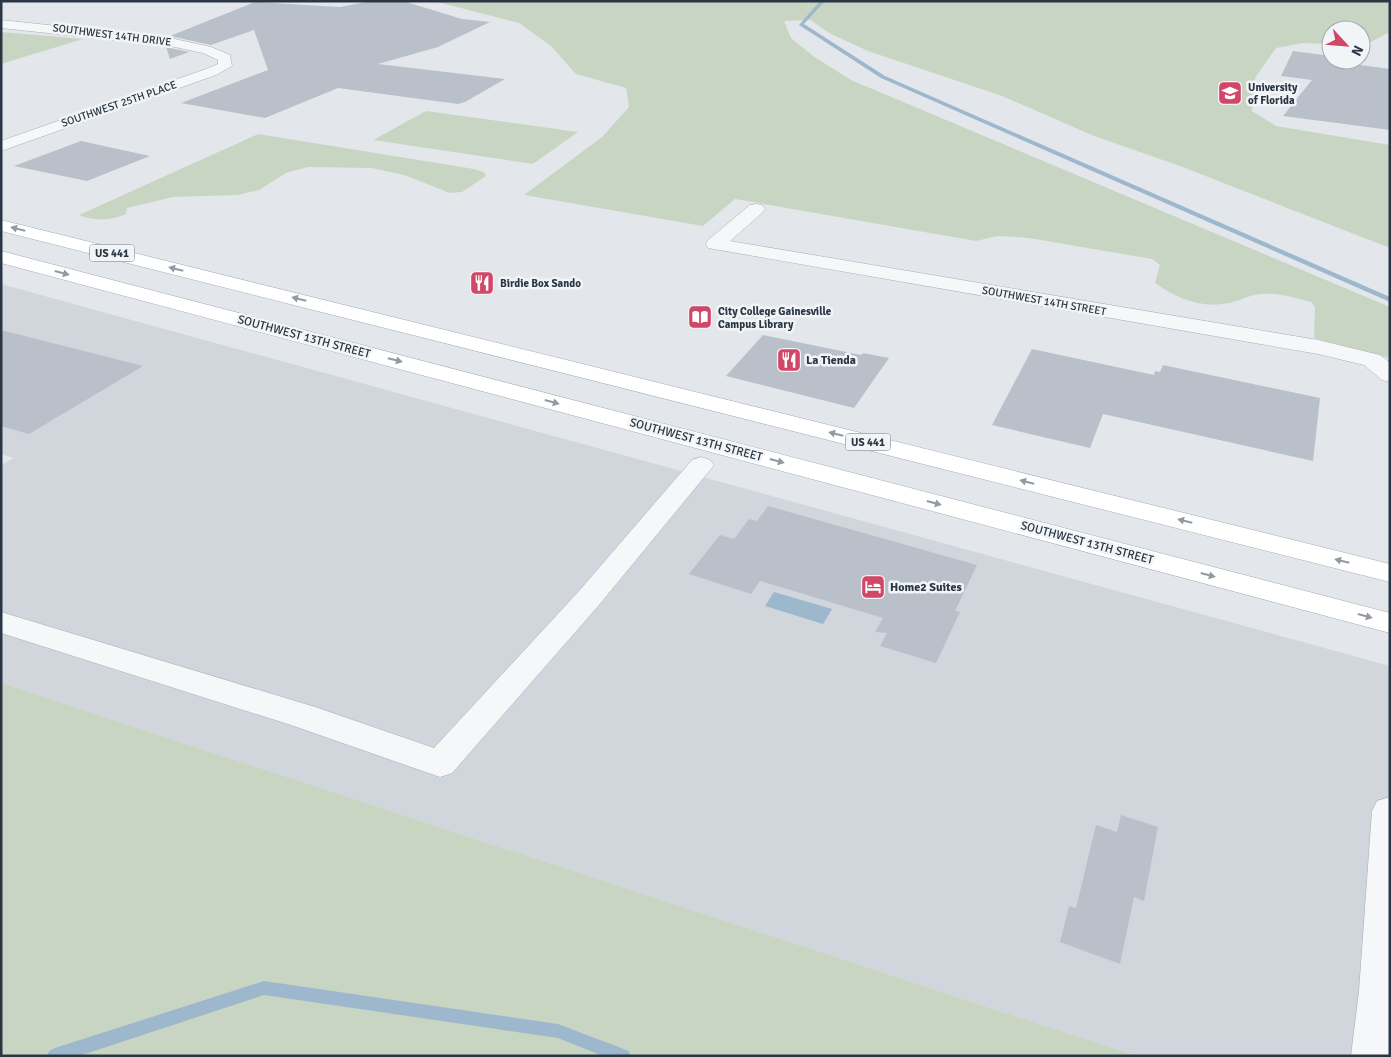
<svg xmlns="http://www.w3.org/2000/svg" width="1391" height="1057" viewBox="0 0 1391 1057" font-family="Signika,sans-serif">
  <style>
    .built { fill: #d1d6dd }
    .green { fill: #c9d5c3 }
    .water { fill: #9db8cc }
    .lines { fill: none; stroke-linecap: round; stroke-linejoin: round }
    .stream { fill: #9db8cc; fill-rule: evenodd }
    .building { fill: #bac0c9 }
    .minor-casing { stroke: #a8aeb6; stroke-width: 1 }
    .major-casing { stroke: #a1acb7; stroke-width: 1 }
    .minor { fill: #f6f7f9; fill-rule: evenodd }
    .major { fill: #fff; fill-rule: evenodd }
    .oneway { fill: #949aa2 }
    .labels { text-anchor: middle; dominant-baseline: central; stroke-width: 5; stroke-linejoin: round; paint-order: stroke }
    .far-street-label { font-size: 11px; fill: #2a3644; stroke: #f2f5f8 }
    .far-poi-label { font-size: 11px; font-weight: bold; fill: #2a3644; stroke: #f2f5f8; text-anchor: start }
    .shield { fill: #f2f5f8; stroke: #666f7a; stroke-width: 1 }
    .shield-label { font-size: 11px; font-weight: bold; fill: #2a3644 }
    .street-label { font-size: 12px; fill: #2a3644; stroke: #f2f5f8 }
    .poi-label { font-size: 12px; font-weight: bold; fill: #2a3644; stroke: #f2f5f8; text-anchor: start }
  </style>
  <rect width="100%" height="100%" fill="#e3e7eb"/>
  <polygon class="built" points="1,284 1390,666 1390,1056 1137,1056 1,683 1,465 14,458 1,454"/>
  <g class="green">
    <path d="M 434,1 L 1390,1 L 1390,32 L 1365,45 L 1361,45 L 1361,30 L 1331,30 L 1331,44 L 1303,43 L 1276,48 L 1255,78 L 1252,111 L 1276,126 L 1390,145 L 1390,248 L 1180,166 L 1094,136 L 1002,96 L 868,51 L 831,34 L 810,20 L 784,21 L 791,38 L 813,56 L 851,80 L 1390,307 L 1390,358 L 1314,338 L 1315,307 L 1311,302 C 1293,297 1273,291 1254,295 C 1245,297 1237,302 1228,303 C 1202,309 1176,298 1155,283 L 1160,265 L 1152,259 L 1029,238 L 998,236 L 976,241 L 735,199 L 703,226 L 524,195 L 602,137 L 629,107 L 626,88 L 576,74 L 551,46 L 519,23 Z"/>
    <polygon points="1,32 83,39 1,64"/>
    <polygon points="426,111 578,132 533,164 373,140"/>
    <path d="M 258,134 L 474,169 L 484,172 L 486,176 L 462,192 L 450,193 L 404,175 L 372,168 L 308,167 L 286,173 L 259,190 L 238,195 L 173,197 L 127,208 L 126,214 C 111,221 94,221 79,215 Z"/>
    <polygon points="1,683 1137,1056 1,1056"/>
  </g>
  <polygon class="water" points="774,592 832,609 823,624 765,606"/>
  <g class="lines">
    <g class="stream">
      <polygon points="820,1 825,1 804,24 885,76 1390,297 1390,302 881,78 799,25"/>
      <polygon points="264,981 558,1024 629,1051 631,1056 603,1056 558,1038 264,995 79,1056 47,1056 49,1051 55,1048"/>
    </g>
  </g>
  <g class="building">
    <polygon points="371,1 403,1 462,19 490,22 438,47 378,64 505,79 465,102 458,104 338,88 265,118 181,103 268,70 254,30 211,45 170,36 255,2 340,7"/>
    <polygon points="166,47 170,48 189,52 170,59"/>
    <polygon points="1293,51 1331,56 1331,61 1390,69 1390,130 1283,116 1312,80 1281,76"/>
    <polygon points="81,141 150,156 87,181 14,166"/>
    <polygon points="1,330 143,366 29,434 1,426"/>
    <polygon points="763,335 861,355 863,353 889,358 854,408 726,376"/>
    <polygon points="1032,349 1154,375 1155,371 1160,372 1163,365 1320,398 1313,461 1103,414 1090,448 992,425"/>
    <polygon points="768,506 977,565 955,611 960,612 936,663 880,646 887,633 875,632 883,618 760,581 751,594 689,574 720,535 734,539 749,519 757,521"/>
    <polygon points="1121,815 1158,827 1144,901 1134,897 1120,964 1060,942 1069,906 1076,908 1096,825 1117,832"/>
  </g>
  <g class="lines">
    <defs>
      <g id="minor">
        <polygon points="1,20 170,38 211,47 230,55 232,66 216,75 1,151 1,141 206,69 218,64 218,60 203,53 170,46 1,28"/>
        <polygon points="756,204 762,205 765,209 762,213 730,241 1318,340 1380,355 1390,363 1390,382 1382,380 1364,365 1318,354 708,248 706,244 708,240 750,205"/>
        <polygon points="701,457 710,460 714,465 710,470 599,605 452,773 440,777 291,725 1,633 1,612 315,707 434,748 579,591 692,460"/>
        <polygon points="1390,797 1390,1056 1351,1056 1359,991 1372,811 1377,801"/>
      </g>
      <g id="major">
        <polygon points="1,220 1390,564 1390,582 1,231"/>
        <polygon points="1,251 1390,613 1390,633 1,263"/>
      </g>
    </defs>
    <use href="#minor" class="minor-casing"/>
    <use href="#major" class="major-casing"/>
    <use href="#minor" class="minor"/>
    <use href="#major" class="major"/>
  </g>
  <defs><path id="oneway-solid" d="M-6-.8H1V-3.2L6.5 0L1 3.2V.8H-6Z" transform="scale(1.25)"/></defs>
  <g class="oneway">
    <use href="#oneway-solid" transform="translate(18 229) rotate(-166)"/>
    <use href="#oneway-solid" transform="translate(176 269) rotate(-166)"/>
    <use href="#oneway-solid" transform="translate(62 273) rotate(15)"/>
    <use href="#oneway-solid" transform="translate(299 299) rotate(-166)"/>
    <use href="#oneway-solid" transform="translate(395 360) rotate(14)"/>
    <use href="#oneway-solid" transform="translate(552 402) rotate(15)"/>
    <use href="#oneway-solid" transform="translate(836 434) rotate(-166)"/>
    <use href="#oneway-solid" transform="translate(777 461) rotate(15)"/>
    <use href="#oneway-solid" transform="translate(1027 482) rotate(-166)"/>
    <use href="#oneway-solid" transform="translate(934 503) rotate(15)"/>
    <use href="#oneway-solid" transform="translate(1185 521) rotate(-166)"/>
    <use href="#oneway-solid" transform="translate(1342 561) rotate(-166)"/>
    <use href="#oneway-solid" transform="translate(1208 575) rotate(15)"/>
    <use href="#oneway-solid" transform="translate(1365 616) rotate(15)"/>
  </g>
  <defs>
    <symbol id="university-square" viewBox="-11 -11 22 22"><rect x="-9" y="-9" width="18" height="18" rx="4" fill="#d24667" stroke="#f2f5f8"/><path d="M0-5L7-2L0 1L-7-2ZM-4 1L0 2.5L4 1V4Q0 6-4 4Z" fill="#fff"/></symbol>
    <symbol id="restaurant-square" viewBox="-11 -11 22 22"><rect x="-9" y="-9" width="18" height="18" rx="4" fill="#d24667" stroke="#f2f5f8"/><path d="M-5-6h1v4h1v-4h1v4h1v-4h1v5L-1.5 .5V6h-2V.5L-5-1ZM5-6V6H3V1.5H1.5Q1.5-4 5-6Z" fill="#fff"/></symbol>
    <symbol id="library-square" viewBox="-11 -11 22 22"><rect x="-9" y="-9" width="18" height="18" rx="4" fill="#d24667" stroke="#f2f5f8"/><path d="M-6-4Q-3-5.5-.7-3.5V5Q-3 3-6 4ZM6-4Q3-5.5 .7-3.5V5Q3 3 6 4Z" fill="#fff"/></symbol>
    <symbol id="hotel-square" viewBox="-11 -11 22 22"><rect x="-9" y="-9" width="18" height="18" rx="4" fill="#d24667" stroke="#f2f5f8"/><path d="M-6-4.5h1.5V1H6V5H4.5V3h-9V5H-6ZM-4 0a1.8 1.8 0 1 1 3.6 0ZM.5 0V-2.5h3Q6-2.5 6 0Z" fill="#fff"/></symbol>
  </defs>
  <g fill-rule="evenodd">
    <use href="#university-square" x="1216" y="79" width="28" height="28"/>
    <use href="#restaurant-square" x="468" y="269" width="28" height="28"/>
    <use href="#library-square" x="686" y="303" width="28" height="28"/>
    <use href="#restaurant-square" x="775" y="346" width="28" height="28"/>
    <use href="#hotel-square" x="859" y="573" width="28" height="28"/>
  </g>
  <g class="labels">
    <g class="far-street-label">
      <text transform="translate(112 35) rotate(7)">SOUTHWEST 14TH DRIVE</text>
      <text transform="translate(119 104) rotate(-19)">SOUTHWEST 25TH PLACE</text>
      <text transform="translate(1044 301) rotate(10)">SOUTHWEST 14TH STREET</text>
    </g>
    <g class="far-poi-label">
      <text x="1248" y="87">University<tspan x="1248" dy="13">of Florida</tspan></text>
      <text x="500" y="283">Birdie Box Sando</text>
      <text x="718" y="311">City College Gainesville<tspan x="718" dy="13">Campus Library</tspan></text>
    </g>
    <g class="shield">
      <rect x="89.5" y="244.5" width="45" height="17" rx="4"/>
      <rect x="845.5" y="433.5" width="45" height="17" rx="4"/>
    </g>
    <g class="shield-label">
      <text x="112" y="253">US 441</text>
      <text x="868" y="442">US 441</text>
    </g>
    <g class="street-label">
      <text transform="translate(304 337) rotate(15)">SOUTHWEST 13TH STREET</text>
      <text transform="translate(696 440) rotate(15)">SOUTHWEST 13TH STREET</text>
      <text transform="translate(1087 543) rotate(15)">SOUTHWEST 13TH STREET</text>
    </g>
    <g class="poi-label">
      <text x="806" y="360">La Tienda</text>
      <text x="890" y="587">Home2 Suites</text>
    </g>
  </g>
  <rect width="1391" height="1057" fill="none" stroke="#2a3644" stroke-width="5"/>
  <g transform="translate(1346 45) rotate(116)"><circle r="24" fill="#f2f5f8" stroke="#a2a9b0"/>
  <path d="M0-4L9 19L0 12L-9 19Z" fill="#d24667"/>
  <text y="-8" font-size="14" font-weight="bold" text-anchor="middle" fill="#2a3644">N</text>
  </g>
</svg>
